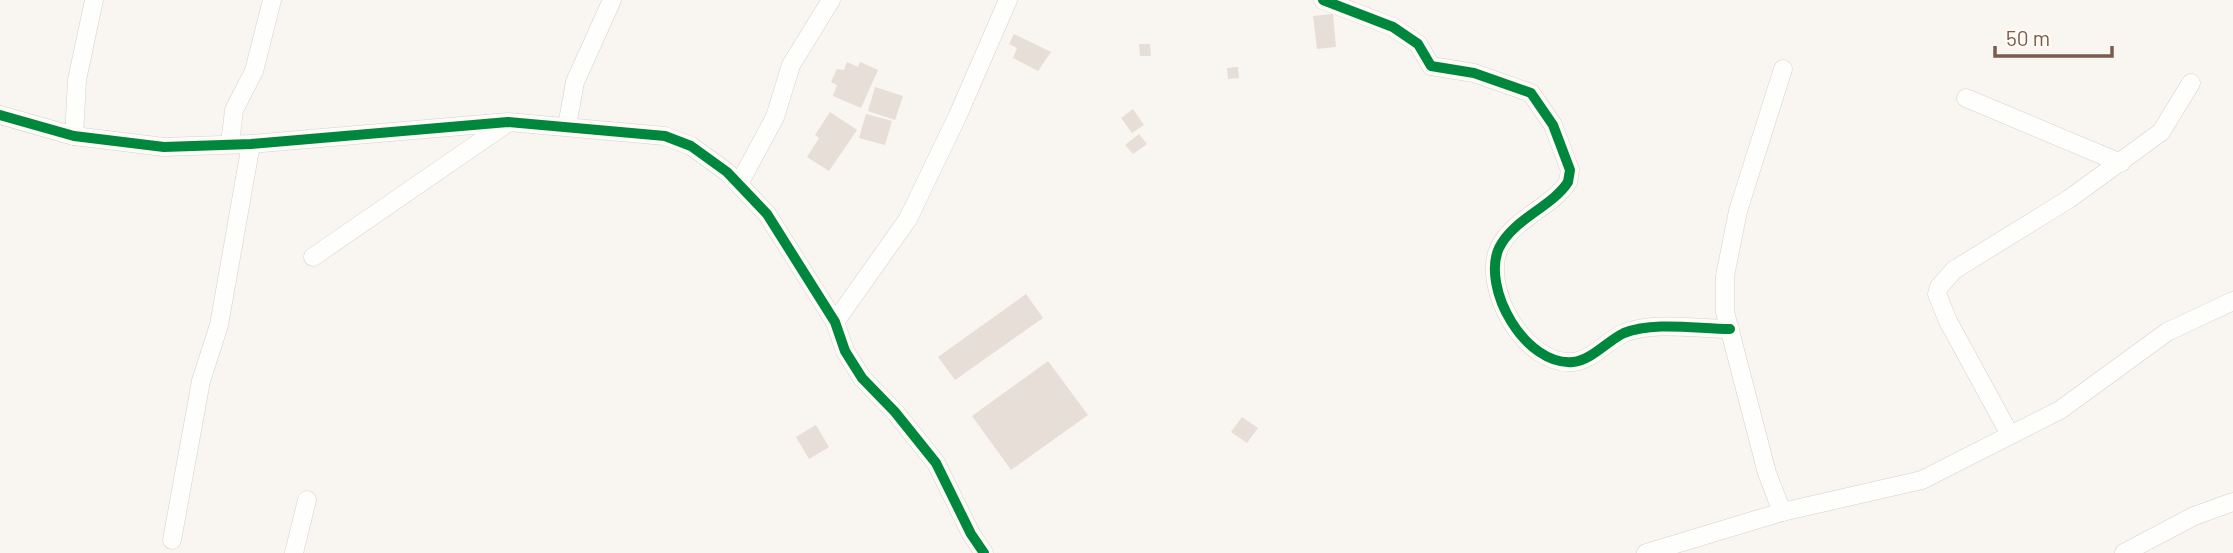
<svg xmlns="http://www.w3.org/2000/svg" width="2233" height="553" viewBox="0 0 2233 553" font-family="Barlow,sans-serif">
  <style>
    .building { fill: #e6ded7 }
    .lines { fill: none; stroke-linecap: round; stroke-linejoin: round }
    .minor-casing { stroke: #d7d1cb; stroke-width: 19 }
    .minor { stroke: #fefefd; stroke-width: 18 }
    .cycleway-casing { stroke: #fffaf3; stroke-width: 15 }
    .cycleway { stroke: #00873e; stroke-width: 10 }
  </style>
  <rect width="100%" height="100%" fill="#f9f5f0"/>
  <g class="building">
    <polygon points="1333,14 1336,47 1317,49 1313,16"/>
    <polygon points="1014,34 1051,52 1038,71 1013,58 1017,48 1009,44"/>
    <polygon points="1139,44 1150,44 1151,56 1140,56"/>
    <polygon points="847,62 858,67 860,62 878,70 861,108 833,96 837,85 831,82 837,69 844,70"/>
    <polygon points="1238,67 1239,78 1228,79 1227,68"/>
    <polygon points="875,87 903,96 895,120 868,111"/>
    <polygon points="1133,109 1144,125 1132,133 1121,118"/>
    <polygon points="830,112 857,130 829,171 807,157 819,138 815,135"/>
    <polygon points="866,114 892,121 885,145 859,138"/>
    <polygon points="1139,134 1147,144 1133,154 1125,145"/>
    <polygon points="1026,294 1043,318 955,380 938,357"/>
    <polygon points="1048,361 1088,415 1011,470 972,416"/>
    <polygon points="1242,417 1258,428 1247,443 1231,432"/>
    <polygon points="816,425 829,447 809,459 796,437"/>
  </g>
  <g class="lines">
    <defs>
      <g id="minor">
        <path d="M 1323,0 L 1393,27 L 1418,44 L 1431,66 L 1474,73 L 1531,93 L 1553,125 L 1570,170 L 1568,182 C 1552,207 1513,219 1499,248 C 1481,288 1525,366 1573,362 C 1592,360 1607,341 1624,333 C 1654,321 1698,329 1730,329"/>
        <polyline points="1966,98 2121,163"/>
        <polyline points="0,115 74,136 164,147 251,144 508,122 665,136 691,146 727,172 767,214 835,322 845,351 862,378 895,412 936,463 971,534 984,553"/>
        <polyline points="567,126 575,82 612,0"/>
        <polyline points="74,136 77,80 94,0"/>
        <polyline points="230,144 234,110 254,71 272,0"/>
        <polyline points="739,184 775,117 791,65 831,0"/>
        <polyline points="313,257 506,124"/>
        <polyline points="835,322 908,219 958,115 1008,0"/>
        <polyline points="2009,433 1948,321 1937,294 1939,287 1954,270 2069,199 2161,132 2191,83"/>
        <polyline points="1782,512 1767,473 1725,312 1725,276 1738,211 1783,69"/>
        <polyline points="172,540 201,381 219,325 251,144"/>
        <polyline points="294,553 307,500"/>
        <polyline points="1646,553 1782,512 1922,480 2060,410 2167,332 2233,301"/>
        <polyline points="2124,553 2194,516 2233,502"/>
      </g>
    </defs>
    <use href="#minor" class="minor-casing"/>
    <use href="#minor" class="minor"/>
    <defs>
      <g id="cycleway">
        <path d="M 1323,0 L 1393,27 L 1418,44 L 1431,66 L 1474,73 L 1531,93 L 1553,125 L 1570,170 L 1568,182 C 1552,207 1513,219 1499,248 C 1481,288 1525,366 1573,362 C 1592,360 1607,341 1624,333 C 1654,321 1698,329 1730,329"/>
        <polyline points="0,115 74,136 164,147 251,144 508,122 665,136 691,146 727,172 767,214 835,322 845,351 862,378 895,412 936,463 971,534 984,553"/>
      </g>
    </defs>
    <use href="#cycleway" class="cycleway-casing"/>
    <use href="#cycleway" class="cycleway"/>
  </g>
  <path d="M1995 46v10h117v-10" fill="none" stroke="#7a5c4d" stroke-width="3.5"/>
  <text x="2006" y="46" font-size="21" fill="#7a5c4d" stroke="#fffaf3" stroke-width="5" paint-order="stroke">50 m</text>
</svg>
